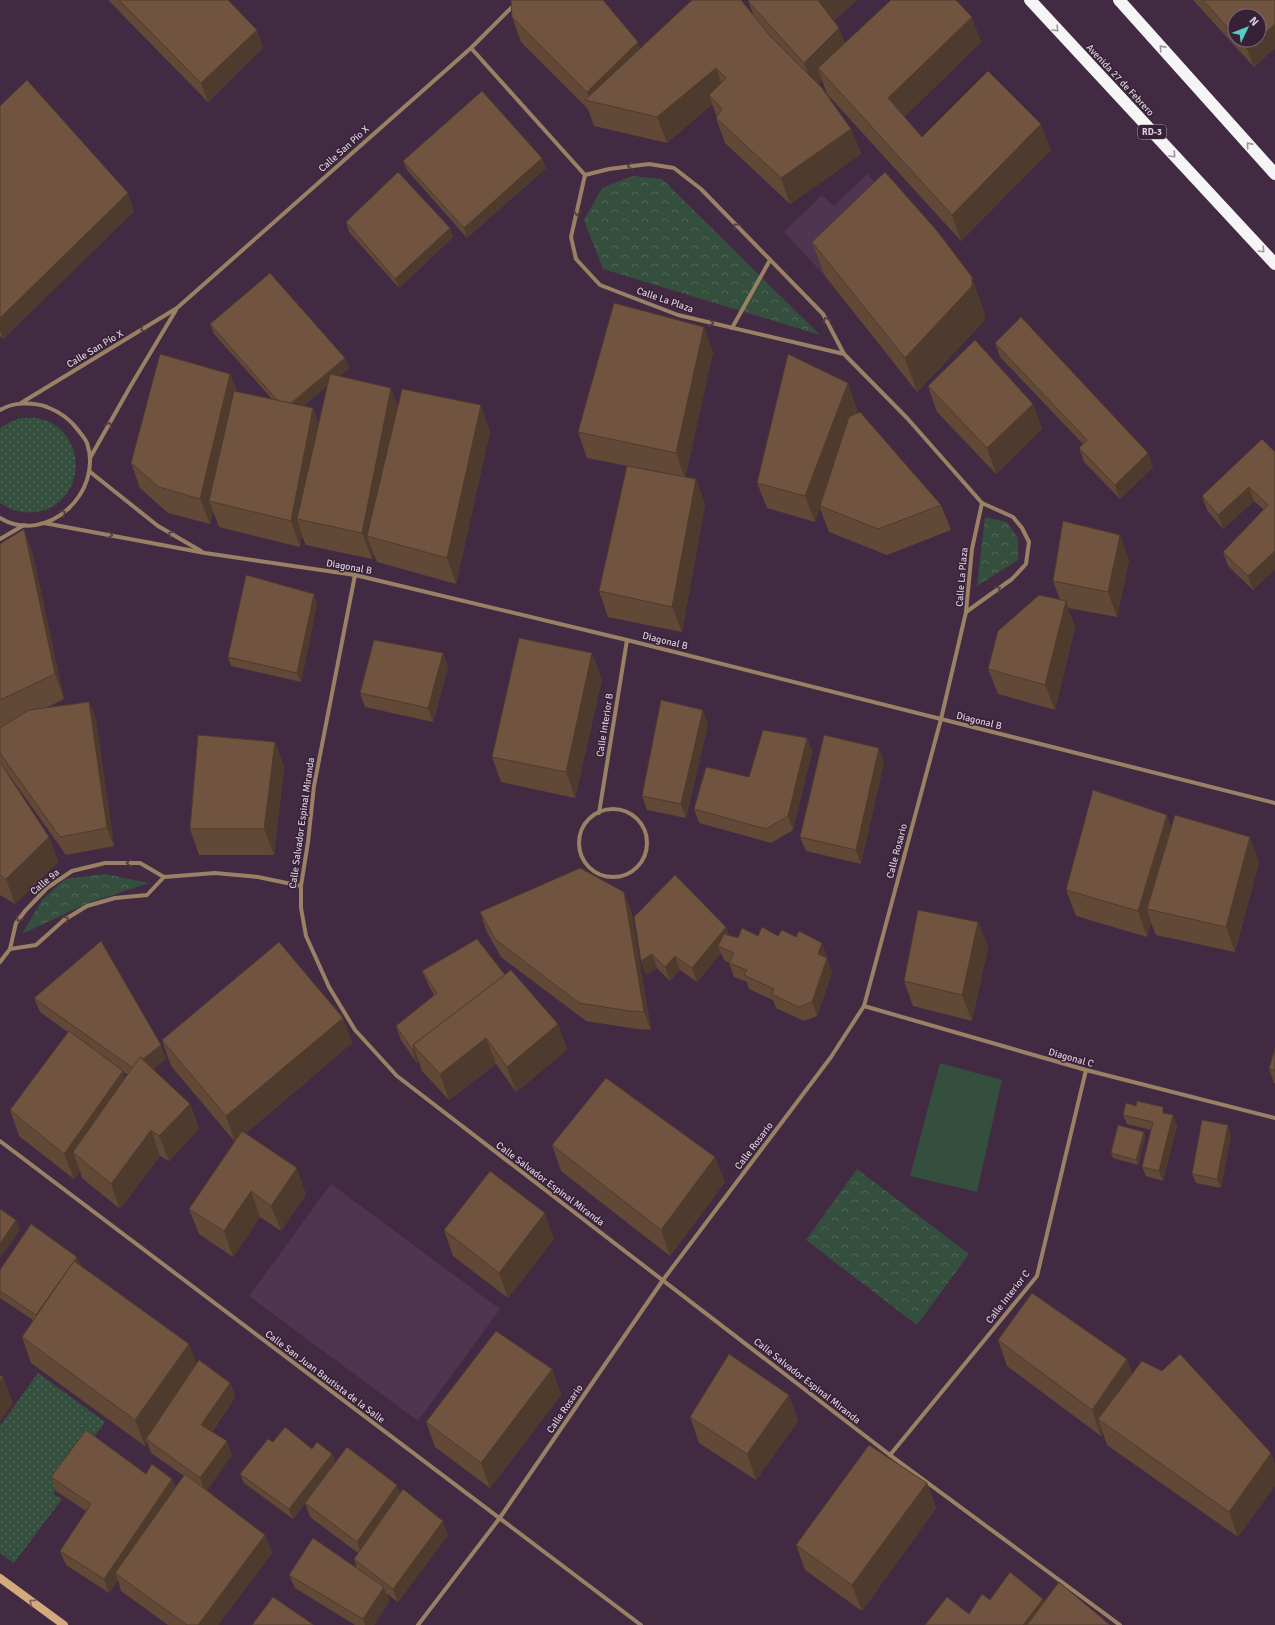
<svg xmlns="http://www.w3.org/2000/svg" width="1275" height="1625" viewBox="0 0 1275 1625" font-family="Signika,sans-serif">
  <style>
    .built { fill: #503450 }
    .grass { fill: url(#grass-dots) }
    .forest { fill: url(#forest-crowns) }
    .pitch { fill: #344f3e }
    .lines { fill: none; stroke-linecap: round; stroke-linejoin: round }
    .street { stroke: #9a8064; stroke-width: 4 }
    .secondary { stroke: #d4a97d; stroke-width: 8 }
    .highway { stroke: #f5f5f5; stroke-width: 12 }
    .wall { fill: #614837; fill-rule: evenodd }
    .shaded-wall { fill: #4f3b2d }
    .building { fill: #715440; stroke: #4f3b2d }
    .oneway { stroke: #a096a0 }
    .oneway2 { stroke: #553e44 }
    .oneway3 { stroke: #7e5e56 }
    .labels { text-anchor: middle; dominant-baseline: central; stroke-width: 3; stroke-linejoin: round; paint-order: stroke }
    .shield { fill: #372137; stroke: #a9a; stroke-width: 1 }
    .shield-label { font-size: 9px; font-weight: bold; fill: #dbcddb }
    .street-label { font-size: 10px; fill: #dbcddb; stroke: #372137 }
  </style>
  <defs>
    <pattern id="grass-dots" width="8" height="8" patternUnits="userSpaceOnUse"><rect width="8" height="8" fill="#344f3e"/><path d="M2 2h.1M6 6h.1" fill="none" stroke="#516759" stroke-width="1.8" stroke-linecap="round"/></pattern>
    <pattern id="forest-crowns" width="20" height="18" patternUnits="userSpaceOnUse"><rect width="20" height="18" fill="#344f3e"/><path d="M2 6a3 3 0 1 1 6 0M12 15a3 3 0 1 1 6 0" fill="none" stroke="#516759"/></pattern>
  </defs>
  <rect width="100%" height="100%" fill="#422b42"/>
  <g class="built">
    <polygon points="867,174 898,206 825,276 784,232 822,195 834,206"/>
    <polygon points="331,1184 500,1309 418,1421 249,1296"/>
  </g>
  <g class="grass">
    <path d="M 20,418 C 25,418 31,418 36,418 C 82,425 90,487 50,508 C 39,513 25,514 14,510 C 9,509 4,505 0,503 L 0,428 L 6,424 Z"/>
    <polygon points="38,1373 105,1422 53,1494 62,1499 14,1563 0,1553 0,1426"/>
  </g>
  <g class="forest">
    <polygon points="632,176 662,179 820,335 603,269 584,220 602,188"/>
    <polygon points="985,517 1007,522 1018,538 1018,560 977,586"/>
    <polygon points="105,874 149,883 88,903 22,934 42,900 65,879"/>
    <polygon points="857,1169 969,1254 917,1325 806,1240"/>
  </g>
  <polygon class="pitch" points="940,1063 1002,1080 977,1192 910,1176"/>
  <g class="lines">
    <g class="street">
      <polyline points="471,48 585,175"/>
      <polyline points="585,175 609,169 649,164 674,168 701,189 823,314 844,354 907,418 982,503 1013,517 1022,528 1029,542 1026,564 1012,579 966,612"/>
      <polyline points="585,175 571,237 576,259 600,285 678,315 844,354"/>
      <polyline points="732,328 770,260"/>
      <polyline points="21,403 177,308 471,48 519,0"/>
      <path d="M 0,410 C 13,402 33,402 47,407 C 60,412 70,419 78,430 C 81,434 85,438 87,443 C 104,493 46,546 0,518"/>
      <polyline points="90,458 130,387 176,310"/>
      <polyline points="89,471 158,526 201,551"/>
      <polyline points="44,523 205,553 355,575 627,640 1275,803"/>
      <polyline points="0,539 24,525"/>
      <polyline points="355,575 314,786 308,842 301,886 301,908 306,936 329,987 355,1030 397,1076 890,1455 1120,1625"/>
      <circle cx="613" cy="843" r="34"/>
      <polyline points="599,813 627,640"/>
      <polyline points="10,949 36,945 64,920 87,906 115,898 147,895 164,877"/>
      <polyline points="0,962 10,949 16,923 25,911 47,888 72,871 105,863 140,863 164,877 215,873 258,877 301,886"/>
      <polyline points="864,1006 1086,1070 1275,1118"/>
      <polyline points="0,1141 641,1625"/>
      <polyline points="890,1455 1037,1276 1086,1070"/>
      <polyline points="418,1625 499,1519 663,1280 831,1057 864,1006 941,719 966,612 972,549 982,503"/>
    </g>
    <polyline class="secondary" points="0,1578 64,1625"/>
    <g class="highway">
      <polyline points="1030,0 1275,264"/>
      <polyline points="1119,0 1275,174"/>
    </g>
  </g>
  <g class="wall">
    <polygon points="108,0 228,0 263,48 208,102"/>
    <polygon points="749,0 857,0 833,21 839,28 845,44 981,42 904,117 922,137 1051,150 961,241 827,94 822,80 818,84 851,129 861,154 790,204 725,143 716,118 717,117 712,104 667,143 594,126 588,109 521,42 512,17 640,49 753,14 748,1"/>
    <path d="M 1193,0 L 1275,0 L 1275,48 L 1254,67 ZM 1235,16 L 1259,40 L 1235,40 Z"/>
    <polygon points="0,106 134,211 3,339 0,336"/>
    <polygon points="403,161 546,168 467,238 407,170"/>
    <polygon points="346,222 450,228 453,237 399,288 349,232"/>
    <polygon points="812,242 984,311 985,320 917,392 825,276"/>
    <path d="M 210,324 L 345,358 L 349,368 L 339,376 L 398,405 L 490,431 L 456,584 L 377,562 L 373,552 L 372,559 L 306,545 L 302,536 L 300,547 L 219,527 L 213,511 L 210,524 L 168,513 L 140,488 L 131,463 L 230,374 L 237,392 L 272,399 L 214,334 ZM 327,386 L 319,423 L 303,406 Z"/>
    <polygon points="995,343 1153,467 1120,499 1084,462 1079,448 1083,444 1000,357"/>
    <polygon points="713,352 685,477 696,479 705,505 682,632 608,617 599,591 627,466 587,458 578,432"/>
    <polygon points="928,386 1033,404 1042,429 996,474 937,412"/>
    <polygon points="857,409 856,414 941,505 951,530 887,555 829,532 820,508 815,522 767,508 757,483"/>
    <polygon points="1275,452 1275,569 1253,590 1228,566 1223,552 1264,510 1254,501 1223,529 1207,510 1202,496"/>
    <polygon points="24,529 33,555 64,699 46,708 89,702 96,720 114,846 66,855 0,762 0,544"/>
    <polygon points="1129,560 1117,617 1068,608 1075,627 1055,710 998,694 988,669 1060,600 1053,581"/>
    <polygon points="317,604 301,682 231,666 228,657"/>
    <polygon points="443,653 448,667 433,722 365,707 360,693"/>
    <polygon points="602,679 575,798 501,782 492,757"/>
    <polygon points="708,724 686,818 647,810 642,796"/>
    <polygon points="807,738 812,752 793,830 771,843 699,823 694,809 749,777"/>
    <polygon points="275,742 284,767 274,855 199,855 190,829"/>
    <polygon points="0,762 49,837 58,862 15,904 0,895"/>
    <polygon points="884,762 861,864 806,851 800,837"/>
    <polygon points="1171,828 1259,862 1235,952 1156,935 1151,923 1147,937 1076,916 1066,890"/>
    <polygon points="631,910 651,1030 637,1029 586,1021 501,957 486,930 480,912"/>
    <polygon points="634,917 726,927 729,935 738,938 758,936 778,936 827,956 826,958 832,972 817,1016 804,1021 776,1008 773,1000 749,989 747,982 734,977 729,963 724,960 721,953 697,982 680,970 670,981 657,968 646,975 641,961"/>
    <polygon points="978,922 988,947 972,1021 913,1006 904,981"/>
    <polygon points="422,971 505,975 558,1024 567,1050 516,1092 496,1064 449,1100 422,1071 419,1062 417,1063 401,1040 396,1026 434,995 428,984"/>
    <path d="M 34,998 L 166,1059 L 153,1069 L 190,1104 L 199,1129 L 169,1161 L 160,1156 L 120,1209 L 82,1178 L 80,1171 L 74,1179 L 19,1136 L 10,1110 L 68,1032 L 40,1012 ZM 122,1071 L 128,1075 L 125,1078 Z"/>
    <polygon points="343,1018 352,1043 246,1133 306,1194 281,1231 260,1217 233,1257 199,1234 189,1209 235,1142 171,1066 162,1040"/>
    <polygon points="1275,1048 1275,1083 1274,1083 1269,1069"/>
    <polygon points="1165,1113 1177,1125 1163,1181 1146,1176 1142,1167 1151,1130 1127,1124 1123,1115"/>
    <polygon points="1144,1132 1145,1137 1138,1165 1113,1158 1111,1153"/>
    <polygon points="1231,1135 1221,1188 1196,1183 1192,1174"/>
    <polygon points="552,1145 715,1157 725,1182 670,1256 561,1171"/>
    <polygon points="444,1230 554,1239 508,1298 453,1256"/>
    <polygon points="77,1257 81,1266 189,1344 196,1364 230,1383 235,1397 212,1432 232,1455 206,1491 265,1535 272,1553 218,1625 168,1625 121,1591 118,1580 109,1593 66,1565 60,1551 86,1511 56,1491 51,1477 146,1474 176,1487 184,1476 151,1453 147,1442 145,1446 31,1363 22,1337 33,1320 0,1298 0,1270"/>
    <polygon points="998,1340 1127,1359 1132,1374 1271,1453 1238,1537 1107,1445 1103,1433 1101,1436 1007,1366"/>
    <polygon points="552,1369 561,1395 490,1488 435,1447 426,1422"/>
    <polygon points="789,1395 798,1421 756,1480 699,1443 690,1417"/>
    <polygon points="273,1442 312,1449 332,1454 335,1462 400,1494 448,1535 398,1602 387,1594 389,1601 374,1625 355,1625 295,1588 289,1575 357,1569 354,1559 358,1553 310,1517 305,1503 311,1495 293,1519 244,1483 240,1474"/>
    <polygon points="927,1483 936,1508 862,1611 805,1570 796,1545"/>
  </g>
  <g class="shaded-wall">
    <polygon points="818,0 857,0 827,26"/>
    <polygon points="972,17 981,42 897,124 888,98"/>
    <polygon points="1275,24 1275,48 1254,67 1247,49 1257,40 1259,40 1259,38"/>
    <polygon points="839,28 848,54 818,68 822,80 813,88 804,63"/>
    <polygon points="257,30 263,48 208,102 201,83"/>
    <polygon points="638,42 647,67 591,102 587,92"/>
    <polygon points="716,68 725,93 709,95 712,104 667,143 657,117"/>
    <polygon points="1041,124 1051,150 961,241 952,215"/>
    <polygon points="851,129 861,154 790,204 781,178"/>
    <polygon points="542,158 546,168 467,238 464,228"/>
    <polygon points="128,193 134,211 3,339 0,330 0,318"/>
    <polygon points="450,228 453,237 399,288 395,279"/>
    <polygon points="972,277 984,311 985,320 917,392 905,358"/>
    <polygon points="704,327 713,352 685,479 676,453"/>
    <polygon points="345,358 349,368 288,418 285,409"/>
    <polygon points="230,374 239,399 209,501 213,511 210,524 200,499"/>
    <polygon points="848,383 857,409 821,506 820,506 820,508 815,522 805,496"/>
    <polygon points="391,388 401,414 367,536 373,552 372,559 362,533"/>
    <polygon points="1033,404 1042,429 996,474 987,448"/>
    <polygon points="481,405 490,431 456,584 447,558"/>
    <polygon points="313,408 323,434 297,519 302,536 300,547 291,521"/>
    <polygon points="1148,453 1153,467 1120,499 1115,485"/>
    <polygon points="696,479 705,505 682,632 672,607"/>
    <polygon points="1249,487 1254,501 1223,529 1218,515"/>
    <polygon points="24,529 33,555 64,699 55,674"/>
    <polygon points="1120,535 1129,560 1117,617 1108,592"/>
    <polygon points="1275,551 1275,569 1253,590 1248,576"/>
    <polygon points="314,594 317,604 301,682 297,673"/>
    <polygon points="1066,601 1075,627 1055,710 1045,685"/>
    <polygon points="443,653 448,667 433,722 428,708"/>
    <polygon points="592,653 602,679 575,798 566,772"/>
    <polygon points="89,702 96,720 114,846 107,828"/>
    <polygon points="703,710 708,724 686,818 681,804"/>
    <polygon points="807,738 812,752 793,830 788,816"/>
    <polygon points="275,742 284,767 274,855 264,829"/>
    <polygon points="879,748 884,762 861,864 856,850"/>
    <polygon points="1167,815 1176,840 1147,909 1151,923 1147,937 1138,911"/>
    <polygon points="49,837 58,862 15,904 6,879"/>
    <polygon points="1250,837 1259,862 1235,952 1226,927"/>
    <polygon points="624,892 631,910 651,1030 644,1012"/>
    <polygon points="978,922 988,947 972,1021 962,995"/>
    <polygon points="726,927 731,941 718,946 721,953 697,982 692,968"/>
    <polygon points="822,943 827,956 823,968 818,954"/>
    <polygon points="652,954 657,968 646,975 641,961"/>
    <polygon points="675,956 680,970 670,981 665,967"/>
    <polygon points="827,958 832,972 817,1016 812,1002"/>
    <polygon points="343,1018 352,1043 235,1142 226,1116"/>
    <polygon points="558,1024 567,1050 516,1092 507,1067"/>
    <polygon points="486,1038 496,1064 449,1100 440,1074"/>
    <polygon points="161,1045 166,1059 138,1082 133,1068"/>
    <polygon points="414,1048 419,1062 417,1063 412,1049"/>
    <polygon points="123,1071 132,1097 73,1152 80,1171 74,1179 64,1154"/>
    <polygon points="190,1104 199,1129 169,1161 159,1136"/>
    <polygon points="1173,1115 1177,1125 1163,1181 1159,1171"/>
    <polygon points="1228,1125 1231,1135 1221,1188 1217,1179"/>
    <polygon points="151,1130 160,1156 120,1209 111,1184"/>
    <polygon points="1144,1132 1145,1137 1138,1165 1136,1160"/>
    <polygon points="715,1157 725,1182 670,1256 661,1230"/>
    <polygon points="297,1168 306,1194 281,1231 271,1206"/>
    <polygon points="251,1191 260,1217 233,1257 224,1231"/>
    <polygon points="545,1213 554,1239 508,1298 499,1273"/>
    <polygon points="16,1220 20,1230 0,1258 0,1244"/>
    <polygon points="77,1257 81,1266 40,1324 36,1315"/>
    <polygon points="189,1344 199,1370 146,1439 147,1442 145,1446 135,1420"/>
    <polygon points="1127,1359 1136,1385 1098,1419 1103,1433 1101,1436 1092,1410"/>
    <polygon points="552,1369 561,1395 490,1488 481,1463"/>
    <polygon points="3,1377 13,1403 0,1421 0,1382"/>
    <polygon points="230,1383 235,1397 206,1439 201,1425"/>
    <polygon points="789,1395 798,1421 756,1480 747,1454"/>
    <polygon points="227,1441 232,1455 205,1492 200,1478"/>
    <polygon points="1271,1453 1275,1464 1275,1486 1238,1537 1229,1512"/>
    <polygon points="332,1454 335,1463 293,1519 289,1509"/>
    <polygon points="172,1479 177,1493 115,1573 118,1580 109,1593 104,1579"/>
    <polygon points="927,1483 936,1508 862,1611 852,1585"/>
    <polygon points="397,1485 402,1499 362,1556 357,1542"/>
    <polygon points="443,1521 448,1535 398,1602 393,1589"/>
    <polygon points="265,1535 272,1553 218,1625 198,1625"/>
    <polygon points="384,1587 389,1601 374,1625 365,1625 363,1619"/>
    <polygon points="1043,1599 1052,1625 1023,1625"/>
  </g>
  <g class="building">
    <polygon points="119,0 228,0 257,30 201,83"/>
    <polygon points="511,0 603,0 638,42 587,92 512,17"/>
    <polygon points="692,0 741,0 771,37 822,88 851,129 781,178 716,118 722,109 709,95 726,78 716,68 657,117 585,100"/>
    <polygon points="749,0 818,0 839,28 804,63 748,1"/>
    <polygon points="891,0 956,0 972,17 888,98 922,137 988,71 1041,124 952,215 818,68"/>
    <polygon points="1203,0 1275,0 1275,24 1259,38 1259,16 1235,16 1235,36"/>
    <polygon points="1239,40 1257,40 1247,49"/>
    <polygon points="27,80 128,193 0,318 0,106"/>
    <polygon points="482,91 542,158 464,228 403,161"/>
    <polygon points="398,172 450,228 395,279 346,222"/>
    <polygon points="885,172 938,232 972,277 972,286 905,358 812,242"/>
    <polygon points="270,273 345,358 291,403 278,401 210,324"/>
    <polygon points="614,303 704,327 676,453 578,432"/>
    <polygon points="1021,317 1148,453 1115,485 1079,448 1087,440 995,343"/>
    <polygon points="975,340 1033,404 987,448 928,386"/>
    <polygon points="160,354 230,374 200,499 159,487 131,463"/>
    <polygon points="788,354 848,383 805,496 757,483"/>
    <polygon points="330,374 391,388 362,533 297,519"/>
    <polygon points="402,389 481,405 447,558 367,536"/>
    <polygon points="234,391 313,408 291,521 209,501"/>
    <polygon points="860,412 941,505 878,529 820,506 849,417"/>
    <polygon points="1262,439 1275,452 1275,551 1248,576 1223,552 1268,505 1249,487 1218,515 1202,496"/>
    <polygon points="627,466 696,479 672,607 599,591"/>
    <polygon points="1063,521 1120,535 1108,592 1053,581"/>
    <polygon points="24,529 55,674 0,700 0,544"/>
    <polygon points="246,575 314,594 297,673 228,657"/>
    <polygon points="1039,595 1066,601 1045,685 988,669 998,631"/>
    <polygon points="519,638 592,653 566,772 492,757"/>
    <polygon points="374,640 443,653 428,708 360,693"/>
    <polygon points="661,700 703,710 681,804 642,796"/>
    <polygon points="89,702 107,828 60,837 0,753 0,728 29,710"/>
    <polygon points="763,730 807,738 788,816 766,829 694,809 706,767 749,777"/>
    <polygon points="198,735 275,742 264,829 190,829"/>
    <polygon points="824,735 879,748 856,850 800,837"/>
    <polygon points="0,762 49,837 6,879 0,875"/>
    <polygon points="1093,790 1167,815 1138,911 1066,890"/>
    <polygon points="1175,815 1250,837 1226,927 1147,909"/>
    <polygon points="580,868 624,892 644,1012 630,1011 579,1003 495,939 480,912"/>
    <polygon points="675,875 726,927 692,968 675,956 665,967 652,954 641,961 634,917"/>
    <polygon points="918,910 978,922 962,995 904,981"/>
    <polygon points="762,927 778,936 782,930 796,937 799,931 822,943 818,954 827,958 812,1002 799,1007 771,994 774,989 744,975 747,970 729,963 734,953 718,946 724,934 738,938 742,928 758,936"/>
    <polygon points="477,939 505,975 413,1045 414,1048 412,1049 396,1026 437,993 422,971"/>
    <polygon points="101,941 161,1045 143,1059 140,1057 133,1068 34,998"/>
    <polygon points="279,942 343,1018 226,1116 162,1040"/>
    <polygon points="511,970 558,1024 507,1067 486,1038 440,1074 413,1045"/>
    <polygon points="69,1031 123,1071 64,1154 10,1110"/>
    <polygon points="1275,1048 1275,1070 1269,1069"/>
    <polygon points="140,1057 190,1104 159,1136 151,1130 111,1184 73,1152"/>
    <polygon points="606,1078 715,1157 661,1230 552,1145"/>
    <polygon points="1137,1101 1163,1107 1163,1113 1173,1115 1159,1171 1142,1167 1153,1122 1123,1115 1126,1103 1136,1106"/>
    <polygon points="1202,1120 1228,1125 1217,1179 1192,1174"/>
    <polygon points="1118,1125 1144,1132 1136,1160 1111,1153"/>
    <polygon points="242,1131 297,1168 271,1206 251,1191 224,1231 189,1209"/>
    <polygon points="490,1171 545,1213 499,1273 444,1230"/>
    <polygon points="0,1209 16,1220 0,1244"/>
    <polygon points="31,1224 77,1257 74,1261 36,1315 0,1291 0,1270"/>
    <polygon points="74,1261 189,1344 135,1420 22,1337"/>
    <polygon points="1032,1293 1127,1359 1092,1410 998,1340"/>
    <polygon points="496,1331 552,1369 481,1463 426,1422"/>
    <polygon points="729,1354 789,1395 747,1454 690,1417"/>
    <polygon points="1180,1354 1271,1453 1229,1512 1098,1419 1142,1361 1162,1371"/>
    <polygon points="199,1360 230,1383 201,1425 227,1441 200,1478 146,1439"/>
    <polygon points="0,1375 3,1377 0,1382"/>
    <polygon points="285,1427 312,1449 317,1442 332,1454 289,1509 240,1474 268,1439 273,1442"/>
    <polygon points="86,1430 146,1474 152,1464 172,1479 104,1579 60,1551 91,1504 51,1477"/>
    <polygon points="869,1445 927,1483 852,1585 796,1545"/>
    <polygon points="347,1447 397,1485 357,1542 305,1503"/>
    <polygon points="185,1474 265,1535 198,1625 187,1625 115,1573"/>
    <polygon points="403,1489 443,1521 393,1589 354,1559"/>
    <polygon points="313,1538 384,1587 363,1619 289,1575"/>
    <polygon points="1010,1572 1043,1599 1023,1625 925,1625 947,1597 969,1614 982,1594 990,1600"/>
    <polygon points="1059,1582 1110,1625 1027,1625"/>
    <polygon points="273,1597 314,1625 252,1625"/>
  </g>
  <defs><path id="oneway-chevron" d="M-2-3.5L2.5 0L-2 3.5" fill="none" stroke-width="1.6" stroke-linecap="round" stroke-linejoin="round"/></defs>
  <g class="oneway">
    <use href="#oneway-chevron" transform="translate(1056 29) rotate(47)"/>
    <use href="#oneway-chevron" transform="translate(1162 48) rotate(-132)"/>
    <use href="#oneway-chevron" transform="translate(1249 145) rotate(-132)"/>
    <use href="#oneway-chevron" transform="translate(1173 155) rotate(47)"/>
    <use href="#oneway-chevron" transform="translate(1262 250) rotate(47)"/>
  </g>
  <g class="oneway2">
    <use href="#oneway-chevron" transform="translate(630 166) rotate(173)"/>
    <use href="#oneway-chevron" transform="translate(577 213) rotate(103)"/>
    <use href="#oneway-chevron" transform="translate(736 226) rotate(-134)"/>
    <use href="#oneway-chevron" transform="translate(826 320) rotate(-118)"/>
    <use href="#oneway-chevron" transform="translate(711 323) rotate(13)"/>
    <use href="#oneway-chevron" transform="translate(143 329) rotate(149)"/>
    <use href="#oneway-chevron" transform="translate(109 425) rotate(-61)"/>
    <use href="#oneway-chevron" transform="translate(63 513) rotate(-36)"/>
    <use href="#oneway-chevron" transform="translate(171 534) rotate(-150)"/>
    <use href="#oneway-chevron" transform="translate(110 535) rotate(11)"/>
    <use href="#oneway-chevron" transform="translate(998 589) rotate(-36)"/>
    <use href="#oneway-chevron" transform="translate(129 863) rotate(-180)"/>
    <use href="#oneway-chevron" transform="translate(19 919) rotate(122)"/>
    <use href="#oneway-chevron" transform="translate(66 919) rotate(-35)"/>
  </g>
  <use class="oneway3" href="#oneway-chevron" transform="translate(32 1602) rotate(-143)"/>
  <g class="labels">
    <rect class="shield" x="1138" y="125" width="28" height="14" rx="3"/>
    <g class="shield-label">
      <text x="1152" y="132">RD-3</text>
    </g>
    <g class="street-label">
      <text transform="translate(1120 80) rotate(47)">Avenida 27 de Febrero</text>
      <text transform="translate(344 149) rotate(-42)">Calle San Pío X</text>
      <text transform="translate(665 300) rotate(19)">Calle La Plaza</text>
      <text transform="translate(95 349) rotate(-31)">Calle San Pío X</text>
      <text transform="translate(349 567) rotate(10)">Diagonal B</text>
      <text transform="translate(962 577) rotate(-85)">Calle La Plaza</text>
      <text transform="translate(665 641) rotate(14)">Diagonal B</text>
      <text transform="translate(979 721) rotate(14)">Diagonal B</text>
      <text transform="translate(605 725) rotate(-81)">Calle Interior B</text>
      <text transform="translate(302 823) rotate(-82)">Calle Salvador Espinal Miranda</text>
      <text transform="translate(897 851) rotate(-75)">Calle Rosario</text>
      <text transform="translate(45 882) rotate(-40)">Calle 9a</text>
      <text transform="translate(1071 1058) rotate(16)">Diagonal C</text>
      <text transform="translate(754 1146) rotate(-53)">Calle Rosario</text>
      <text transform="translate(550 1184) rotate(37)">Calle Salvador Espinal Miranda</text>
      <text transform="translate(1008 1297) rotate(-52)">Calle Interior C</text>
      <text transform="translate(325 1377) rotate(37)">Calle San Juan Bautista de la Salle</text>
      <text transform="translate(807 1381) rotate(38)">Calle Salvador Espinal Miranda</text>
      <text transform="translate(565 1409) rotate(-56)">Calle Rosario</text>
    </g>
  </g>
  <g transform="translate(1247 28) rotate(47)"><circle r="19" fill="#372137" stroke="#796679"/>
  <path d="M0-3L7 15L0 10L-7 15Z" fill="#56cec4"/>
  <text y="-6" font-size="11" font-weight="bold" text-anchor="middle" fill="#dbcddb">N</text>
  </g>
</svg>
